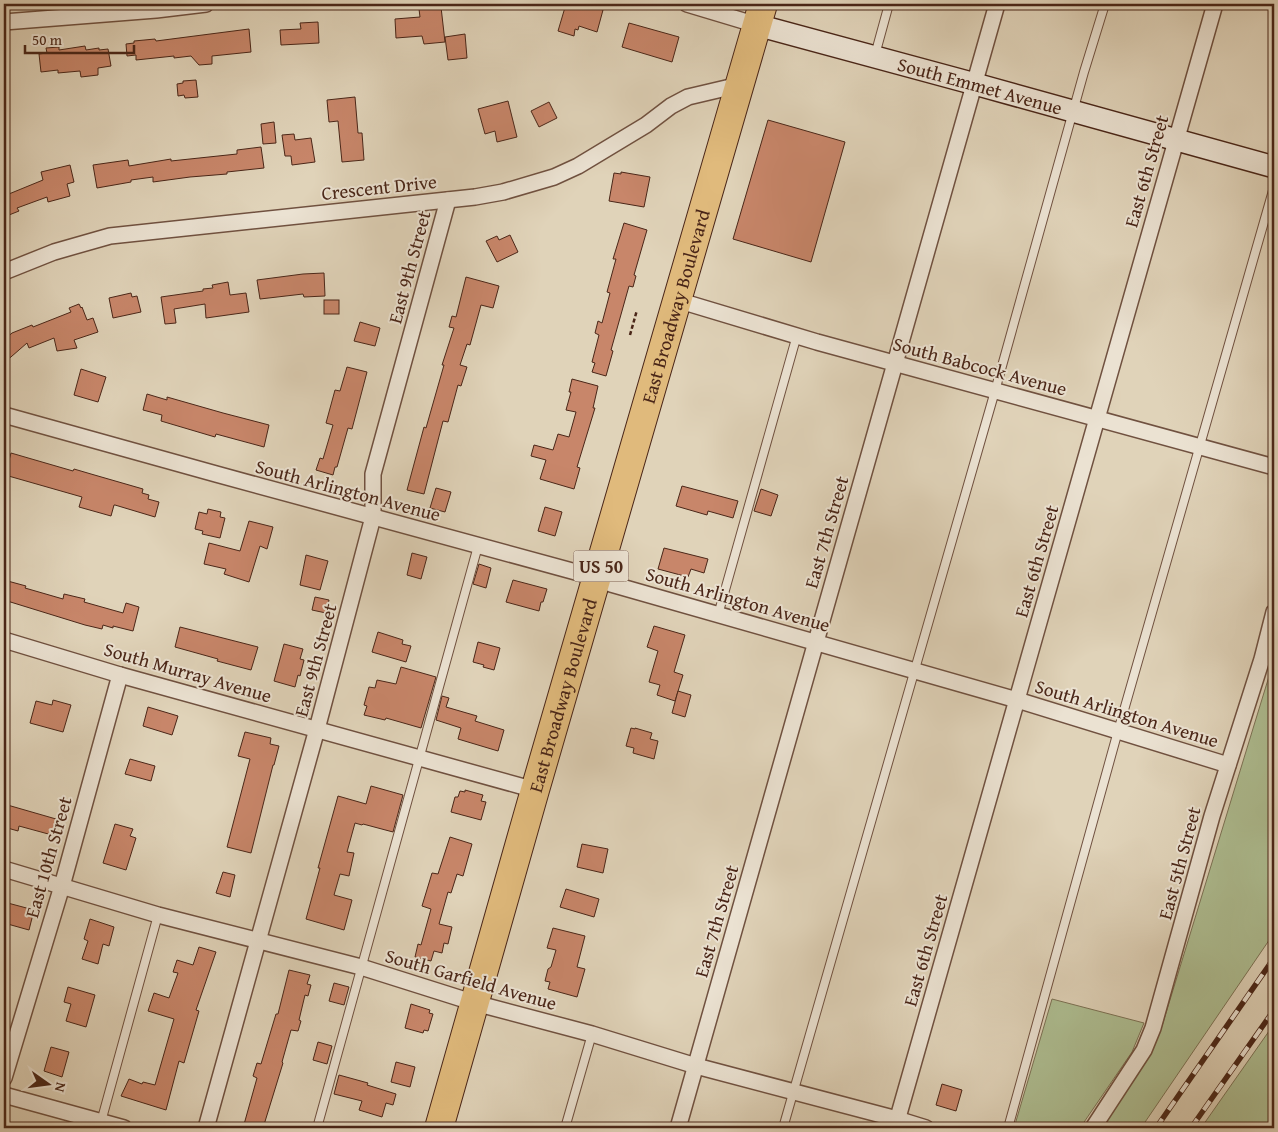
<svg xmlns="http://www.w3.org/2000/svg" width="1278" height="1132" viewBox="0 0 1278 1132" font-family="'Gentium Book Plus',serif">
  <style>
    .green { fill: #aebe92; stroke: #7c7255 }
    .building { fill: #c8866a; stroke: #4a2618 }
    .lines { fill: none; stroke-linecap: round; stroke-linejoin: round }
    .lane-casing { stroke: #705140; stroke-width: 10 }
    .street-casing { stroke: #705140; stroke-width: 18 }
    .secondary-casing { stroke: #4a2618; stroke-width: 24 }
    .highway-casing { stroke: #4a2618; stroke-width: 30 }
    .path { stroke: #4a2618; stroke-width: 2.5; stroke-dasharray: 4 2.5; stroke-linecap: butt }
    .lane { stroke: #ebe2d2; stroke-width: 8 }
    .street { stroke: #ebe2d2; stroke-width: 15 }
    .secondary { stroke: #ebe2d2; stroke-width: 21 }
    .highway { stroke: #e0ba7c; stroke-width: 28 }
    .rail-casing { stroke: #4a2618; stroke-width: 5.5 }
    .rail { stroke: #ebe2d2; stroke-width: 4; stroke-dasharray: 11; stroke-linecap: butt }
    .labels { text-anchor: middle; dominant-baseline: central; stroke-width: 4; stroke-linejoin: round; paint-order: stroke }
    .shield { fill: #ebe2d2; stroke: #7a5e50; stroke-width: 1 }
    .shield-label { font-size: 18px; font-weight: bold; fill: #4a2618 }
    .street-label { font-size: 19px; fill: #4a2618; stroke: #ebe2d2 }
  </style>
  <rect width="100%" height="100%" fill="#e0d3b9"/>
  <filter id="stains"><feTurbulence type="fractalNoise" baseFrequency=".004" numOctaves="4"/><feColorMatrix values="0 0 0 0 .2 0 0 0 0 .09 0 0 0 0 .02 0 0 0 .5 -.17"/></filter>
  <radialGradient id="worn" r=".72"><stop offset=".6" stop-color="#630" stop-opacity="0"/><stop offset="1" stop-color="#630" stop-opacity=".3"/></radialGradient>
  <g class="green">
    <polygon points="1274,660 1274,933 1141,1128 1096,1128 1144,1063 1162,1026"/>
    <polygon points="1052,999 1144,1023 1132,1052 1080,1128 1014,1128"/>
    <polygon points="1274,1024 1274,1128 1201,1128"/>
  </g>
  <g class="building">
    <polygon points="566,4 582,4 603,10 597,32 579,26 578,30 575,29 574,36 558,31"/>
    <polygon points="441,7 445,42 424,44 422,36 396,38 395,19 420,17 419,9"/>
    <polygon points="318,22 319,43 281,45 280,30 301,29 300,23"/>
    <polygon points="629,23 679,37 672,62 622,47"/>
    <polygon points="249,29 251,52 212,56 212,64 199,65 191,56 174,58 174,56 136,60 136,55 127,56 126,44 134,43 134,41 155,39 156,41"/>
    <polygon points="465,34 467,58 448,60 445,37"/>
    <polygon points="85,46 86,50 99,48 99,50 108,49 111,66 98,68 98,75 81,77 80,71 58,73 58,70 41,72 39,54 47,53 46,48 59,47 59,50"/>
    <polygon points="196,80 198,97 185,98 184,95 178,96 177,84 183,83 183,81"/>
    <polygon points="355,97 358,133 362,133 364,160 342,162 338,121 329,122 327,100"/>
    <polygon points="508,101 517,137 497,142 495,131 485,134 478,109"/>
    <polygon points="549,102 557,118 539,127 531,111"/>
    <polygon points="768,120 845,142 811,262 733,239"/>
    <polygon points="274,122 276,143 263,144 261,124"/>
    <polygon points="294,134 295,140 311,138 315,162 292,165 291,156 285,156 282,135"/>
    <polygon points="261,147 264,168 227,172 227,174 190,177 153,182 153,177 131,180 131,182 97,188 93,165 128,160 129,166 171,159 171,161 237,154 237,150"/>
    <polygon points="70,165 74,182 67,184 70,196 48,202 47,197 17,208 19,211 4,217 4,196 43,180 41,172"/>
    <polygon points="621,172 650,177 644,207 609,201 614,173 621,174"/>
    <polygon points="624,223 647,230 634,275 636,276 633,287 629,286 611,350 613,351 606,376 592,372 595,363 592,362 599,335 595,333 598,321 602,323 610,293 607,292 616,259 613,259"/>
    <polygon points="510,235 518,252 497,262 486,241 497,236 499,240"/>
    <polygon points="324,273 325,296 304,297 303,294 260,299 257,280 303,274"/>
    <polygon points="466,277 499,286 493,308 481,305 470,345 467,344 460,365 467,367 461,386 458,385 448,422 443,421 424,494 407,490 424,427 426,428 444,365 442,365 454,328 449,327 452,316 456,317"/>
    <polygon points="228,282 230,295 246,293 249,312 206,318 205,304 174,309 176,323 165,324 161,297 203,291 203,289 213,288 212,285"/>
    <polygon points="131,293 132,297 137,296 141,312 113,318 109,298"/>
    <rect x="324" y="300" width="15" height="14"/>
    <polygon points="79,304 81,308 82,307 87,320 93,318 98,332 74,340 77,348 57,351 54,338 29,348 27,343 4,363 4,340 12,333 32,325 33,327 71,312 69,308"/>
    <polygon points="360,322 380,328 375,346 354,341"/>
    <polygon points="347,367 367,372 352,429 348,428 337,467 335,467 333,475 316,470 320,458 323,459 333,425 326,423 335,390 340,391"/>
    <polygon points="81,369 106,377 98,402 74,395"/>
    <polygon points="572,379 598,386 593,408 595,408 577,467 580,468 574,489 540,479 546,460 531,456 534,445 553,450 558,434 569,437 576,412 566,410 571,392 569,392"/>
    <polygon points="147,394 167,400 167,397 223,413 269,425 264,447 216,434 215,437 161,421 162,415 143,410"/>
    <polygon points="11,453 73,471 74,469 91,474 143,489 142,493 149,495 148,499 159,502 155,517 115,505 114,505 111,516 79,507 82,497 5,475"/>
    <polygon points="682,486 738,501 733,518 708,511 707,515 676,506"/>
    <polygon points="436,488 451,492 445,512 430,508"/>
    <polygon points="761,489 778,495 771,516 754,511"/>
    <polygon points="545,507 562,512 555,536 538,531"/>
    <polygon points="208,509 221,512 220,517 225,518 220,538 202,534 203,531 195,529 199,512 207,514"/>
    <polygon points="249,521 273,527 267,549 260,546 249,582 224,574 226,569 204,564 209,543 240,551"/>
    <polygon points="664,548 708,559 704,573 691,569 688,577 658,569"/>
    <polygon points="412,553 427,557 421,579 407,575"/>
    <polygon points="306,555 328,561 320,590 300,585"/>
    <polygon points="479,564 491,568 486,588 473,584"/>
    <polygon points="4,580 26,586 25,588 63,599 64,594 85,599 84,602 123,613 126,603 139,607 133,631 113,626 113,628 103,625 102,629 85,625 4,600"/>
    <polygon points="513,580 547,589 543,602 541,602 539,611 506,602"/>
    <polygon points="315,597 329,600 326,613 312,610"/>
    <polygon points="654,626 685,635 674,672 683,675 675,701 657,695 660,685 649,682 658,651 647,647"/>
    <polygon points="180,627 258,647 251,670 217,661 218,659 175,647"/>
    <polygon points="378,632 403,640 402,644 411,646 406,662 372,652"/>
    <polygon points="478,642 500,648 494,670 483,667 484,665 473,662"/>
    <polygon points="284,644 303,649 300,659 304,660 300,676 298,675 295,687 274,681"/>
    <polygon points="401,667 436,677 421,728 386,718 385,720 364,715 367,706 364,705 369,687 375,688 377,680 396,684"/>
    <polygon points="678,691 691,695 685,717 672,713"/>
    <polygon points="442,696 449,698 446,707 477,716 475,721 504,730 498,751 458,739 461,728 436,720"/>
    <polygon points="53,700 71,705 63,732 30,723 36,701 52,705"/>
    <polygon points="148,707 178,716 172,735 143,726"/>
    <polygon points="631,728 635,729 635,728 652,733 650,739 658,741 654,759 633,753 634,748 626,746"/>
    <polygon points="245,732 271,738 270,744 279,746 274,765 273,765 251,853 227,847 250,759 238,756"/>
    <polygon points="130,759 155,766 151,781 125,774"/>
    <polygon points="371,786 403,795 393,832 363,824 362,825 355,823 347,852 354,853 349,876 340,874 334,895 352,900 344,930 306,919 320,868 318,868 338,796 366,804"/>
    <polygon points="465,790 483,795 481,801 486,802 481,820 451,812 455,797 458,797 460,791 465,792"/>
    <polygon points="4,804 56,819 52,835 19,826 18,831 4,827"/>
    <polygon points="115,824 133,829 130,836 136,838 126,870 103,863"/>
    <polygon points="450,837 472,844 463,876 457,874 451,893 448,892 439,924 452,927 448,944 444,943 442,953 434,951 431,961 415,957 418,944 421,945 431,909 422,906 432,873 438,874"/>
    <polygon points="582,844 608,849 603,873 577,867"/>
    <polygon points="223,872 235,875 230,897 216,893"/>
    <polygon points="566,889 599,899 594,917 560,907"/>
    <polygon points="4,902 34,910 29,930 4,923"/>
    <polygon points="90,919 114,927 109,946 103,944 98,964 82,959 88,941 84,939"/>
    <polygon points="553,928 585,936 577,967 585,969 577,997 548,989 550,982 545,981 548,969 551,967 556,950 547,948"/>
    <polygon points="199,947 216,952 196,1010 199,1011 184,1063 179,1061 166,1110 121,1096 129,1079 142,1084 143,1082 155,1085 174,1019 148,1011 154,993 169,998 178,973 173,972 177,960 193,965"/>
    <polygon points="289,970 310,975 307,984 311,985 308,996 305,995 299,1020 301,1021 298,1031 291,1030 282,1062 283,1063 263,1128 243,1128 257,1078 253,1076 257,1063 261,1064 276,1014 278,1014"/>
    <polygon points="334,983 349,987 344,1005 329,1001"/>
    <polygon points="68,987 95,995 86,1027 66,1021 71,1004 64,1002"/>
    <polygon points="411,1004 430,1010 429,1013 433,1014 428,1031 424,1030 423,1033 405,1028"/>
    <polygon points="318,1042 332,1046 327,1064 313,1060"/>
    <polygon points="51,1047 69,1052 62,1077 44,1071"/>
    <polygon points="396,1062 415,1067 410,1087 391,1082"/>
    <polygon points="339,1075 368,1083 367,1085 396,1094 393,1105 386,1103 382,1117 359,1110 362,1101 334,1094"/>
    <polygon points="942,1084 962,1090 956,1111 936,1105"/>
  </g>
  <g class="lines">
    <defs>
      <g id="lane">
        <polyline points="875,55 889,4"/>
        <polyline points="718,615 797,335"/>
        <polyline points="101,1122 158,915"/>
        <polyline points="317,1128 478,546"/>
        <polyline points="565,1128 592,1034"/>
        <polyline points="783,1128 995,391 1084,72 1105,4"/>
        <polyline points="1008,1128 1118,731 1274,187"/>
      </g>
      <g id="street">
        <polyline points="687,4 757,25"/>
        <polyline points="4,22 156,10 206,4"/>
        <polyline points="4,272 54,252 110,236 475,197 503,192 554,177 578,166 646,125 671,106 688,97 739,85"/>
        <polyline points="677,300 817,342 1274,467"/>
        <polyline points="4,415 216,474 583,574 611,584 1017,700 1228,765"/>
        <polyline points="4,640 120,675 535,790"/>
        <polyline points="4,869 158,915 361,967 475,1003 592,1034 696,1066 897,1119 926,1128"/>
        <polyline points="4,1078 62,886 120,675"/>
        <polyline points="4,1095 124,1128"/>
        <polyline points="206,1128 317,729 373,517 373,474 448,200"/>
        <polyline points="678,1128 997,4"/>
        <polyline points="895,1128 1215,4"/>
        <polyline points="1093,1128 1144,1050 1153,1028 1212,816 1262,659 1274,612"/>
      </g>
      <g id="secondary">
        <path id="s1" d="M 757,25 L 975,84 L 1274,167"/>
      </g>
      <g id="highway">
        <path id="s2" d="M 439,1128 L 535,790 L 763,4"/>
      </g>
    </defs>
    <use href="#lane" class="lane-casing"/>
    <use href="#street" class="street-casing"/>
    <use href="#secondary" class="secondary-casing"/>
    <use href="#highway" class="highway-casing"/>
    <polyline class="path" points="630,335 637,310"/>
    <use href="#lane" class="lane"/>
    <use href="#street" class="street"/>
    <use href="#secondary" class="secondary"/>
    <use href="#highway" class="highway"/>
    <defs>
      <g id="rail">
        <polyline points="1156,1128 1274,958"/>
        <polyline points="1191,1128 1274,1010"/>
      </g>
    </defs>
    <use href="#rail" class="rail-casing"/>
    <use href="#rail" class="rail"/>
  </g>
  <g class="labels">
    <rect class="shield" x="573.5" y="550.5" width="55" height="31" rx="4"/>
    <g class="shield-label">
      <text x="601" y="566">US 50</text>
    </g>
    <g class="street-label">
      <text stroke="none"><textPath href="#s1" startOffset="231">South Emmet Avenue</textPath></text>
      <text transform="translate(1146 171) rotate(-74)">East 6th Street</text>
      <text transform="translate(379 187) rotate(-6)">Crescent Drive</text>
      <text transform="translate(409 267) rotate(-75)">East 9th Street</text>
      <text stroke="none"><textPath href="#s2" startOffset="855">East Broadway Boulevard</textPath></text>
      <text transform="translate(980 366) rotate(15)">South Babcock Avenue</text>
      <text transform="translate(348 490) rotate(15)">South Arlington Avenue</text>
      <text transform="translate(826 532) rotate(-74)">East 7th Street</text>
      <text transform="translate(1036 561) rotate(-74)">East 6th Street</text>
      <text transform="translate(738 599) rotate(16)">South Arlington Avenue</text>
      <text transform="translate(315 660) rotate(-75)">East 9th Street</text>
      <text transform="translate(188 672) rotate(16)">South Murray Avenue</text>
      <text stroke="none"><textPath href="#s2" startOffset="450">East Broadway Boulevard</textPath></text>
      <text transform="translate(1127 713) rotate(17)">South Arlington Avenue</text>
      <text transform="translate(48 857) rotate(-74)">East 10th Street</text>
      <text transform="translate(1179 863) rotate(-75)">East 5th Street</text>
      <text transform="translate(716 921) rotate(-74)">East 7th Street</text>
      <text transform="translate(925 950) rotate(-74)">East 6th Street</text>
      <text transform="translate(471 979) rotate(16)">South Garfield Avenue</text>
    </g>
  </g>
  <rect width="1278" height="1132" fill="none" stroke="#e0d3b9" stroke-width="20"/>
  <rect x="5" y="5" width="1268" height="1122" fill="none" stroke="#4a2618" stroke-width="2.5"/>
  <rect x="10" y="10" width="1258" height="1112" fill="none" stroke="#4a2618"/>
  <g transform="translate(48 1084) rotate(104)" stroke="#ebe2d2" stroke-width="4" paint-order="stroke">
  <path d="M0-4L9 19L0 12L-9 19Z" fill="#4a2618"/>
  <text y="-8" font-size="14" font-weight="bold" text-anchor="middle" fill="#4a2618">N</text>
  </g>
  <path d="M25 45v8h109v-8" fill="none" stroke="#4a2618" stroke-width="2.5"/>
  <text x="32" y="45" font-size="15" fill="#4a2618" stroke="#ebe2d2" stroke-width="4" paint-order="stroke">50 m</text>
  <rect width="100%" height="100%" filter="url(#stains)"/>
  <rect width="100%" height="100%" fill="url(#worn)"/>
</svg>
